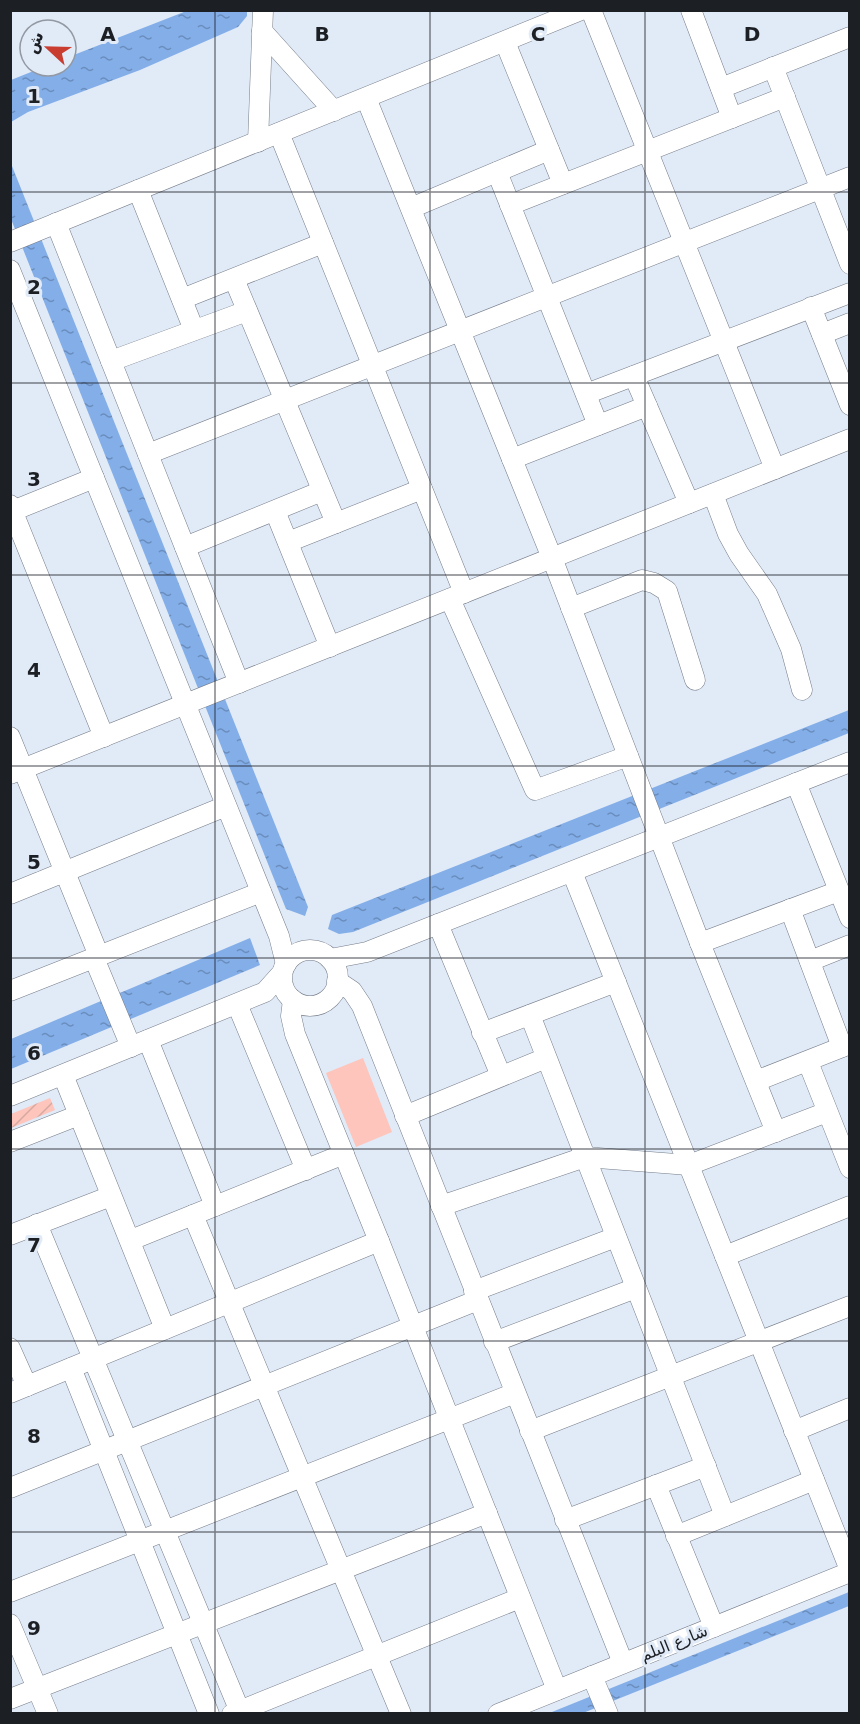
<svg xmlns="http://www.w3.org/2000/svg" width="860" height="1724" viewBox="0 0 860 1724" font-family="'DejaVu Sans',Vazirmatn,sans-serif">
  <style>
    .garden { fill: url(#garden-furrows) }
    .pitch { fill: #fdc5bc }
    .water { fill: url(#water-ripples) }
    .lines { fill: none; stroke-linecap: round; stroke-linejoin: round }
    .minor-casing { stroke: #757d89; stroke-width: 21 }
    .minor { stroke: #fff; stroke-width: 20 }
    .grid { fill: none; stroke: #1c1f24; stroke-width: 1.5; stroke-opacity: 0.55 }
    .labels { text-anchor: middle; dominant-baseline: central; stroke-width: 6; stroke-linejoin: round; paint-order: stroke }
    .street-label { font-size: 16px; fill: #1c1f24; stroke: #e1eaf7 }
    .grid-label { font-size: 20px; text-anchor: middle; font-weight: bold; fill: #1c1f24; stroke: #e1eaf7; stroke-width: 6; stroke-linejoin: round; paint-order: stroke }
  </style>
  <defs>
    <pattern id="garden-furrows" width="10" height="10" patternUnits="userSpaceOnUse" patternTransform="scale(1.5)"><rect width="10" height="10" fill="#fdc5bc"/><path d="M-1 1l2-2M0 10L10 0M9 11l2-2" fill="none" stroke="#d8a9a1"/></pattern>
    <pattern id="water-ripples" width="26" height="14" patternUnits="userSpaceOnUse" patternTransform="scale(1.5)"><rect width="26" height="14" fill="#83aee8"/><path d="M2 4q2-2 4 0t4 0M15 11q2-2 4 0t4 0" fill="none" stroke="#6a8dbc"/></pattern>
  </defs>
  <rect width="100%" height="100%" fill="#e1eaf7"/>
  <polygon class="garden" points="50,1098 55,1110 11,1128 11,1114"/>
  <polygon class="pitch" points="363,1058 392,1132 356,1147 326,1073"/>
  <g class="water">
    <polygon points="189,10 247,11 247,16 238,27 140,70 28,112 11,122 11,80 46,66 66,66 66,58"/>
    <polygon points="10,161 308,907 305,916 286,909 11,219"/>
    <polygon points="849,710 849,733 353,932 339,934 328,929 332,915"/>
    <polygon points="250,938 260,965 11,1069 11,1039"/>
    <polygon points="849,1592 849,1606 583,1713 547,1714"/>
  </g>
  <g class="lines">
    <defs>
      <g id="minor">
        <polyline points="591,10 775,469"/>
        <polyline points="691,10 732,118"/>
        <polyline points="262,31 334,111"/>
        <polyline points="505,42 563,184"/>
        <polyline points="773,67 850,264"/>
        <polyline points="721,88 850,37"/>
        <polyline points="366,98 552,558 700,943 776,1132"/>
        <polyline points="279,133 464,593"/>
        <polyline points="258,142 263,10"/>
        <polyline points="497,172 598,425"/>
        <polyline points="138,190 194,330"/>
        <polyline points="510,205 785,97"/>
        <polyline points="411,208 549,150"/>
        <polyline points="56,223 239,683"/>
        <polyline points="10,242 581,10"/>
        <polyline points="10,270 279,936 286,964"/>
        <polyline points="234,279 336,523"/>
        <polyline points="182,299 323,243"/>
        <polyline points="811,307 850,405"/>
        <polyline points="822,334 850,323"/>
        <polyline points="111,361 247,311"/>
        <polyline points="634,376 689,503"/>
        <polyline points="586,394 850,293"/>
        <polyline points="148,454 850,177"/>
        <polyline points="512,459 647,406"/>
        <polyline points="713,494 728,534 739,554 767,594 791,649 802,690"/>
        <polyline points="10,505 104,737"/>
        <polyline points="275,511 330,647"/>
        <polyline points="10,512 94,478"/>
        <polyline points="288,542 422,489"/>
        <polyline points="185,547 322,491"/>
        <polyline points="450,599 535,790 628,756"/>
        <polyline points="571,608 642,580 654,583 667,591 695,680"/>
        <polyline points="10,737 99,956"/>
        <polyline points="10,774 850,439"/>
        <polyline points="796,783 850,918"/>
        <polyline points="572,872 850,1570"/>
        <polyline points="10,894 226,806"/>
        <polyline points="790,909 842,1047"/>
        <polyline points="438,924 501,1076"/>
        <polyline points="700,943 839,891"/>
        <circle cx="310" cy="978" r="28"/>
        <polyline points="94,958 131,1047"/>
        <polyline points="330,959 367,952 850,762"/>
        <polyline points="810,961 850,945"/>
        <polyline points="337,981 352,991 362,1006 623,1663"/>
        <polyline points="10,991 261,892"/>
        <polyline points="293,1000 291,1016 295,1034 379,1241 557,1690"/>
        <polyline points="237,1004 306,1170"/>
        <polyline points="530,1015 725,1516"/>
        <polyline points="482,1033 616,982"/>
        <polyline points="148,1040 215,1206"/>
        <polyline points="808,1062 850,1168"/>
        <polyline points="63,1075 165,1329"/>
        <polyline points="756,1081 850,1044"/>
        <polyline points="10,1096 265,992 282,973"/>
        <polyline points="405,1116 546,1058"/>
        <polyline points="10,1142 79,1115"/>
        <polyline points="441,1206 585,1157 689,1165 827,1112"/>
        <polyline points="193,1215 401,1714"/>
        <polyline points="37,1224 241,1714"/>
        <polyline points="10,1235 111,1196"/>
        <polyline points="131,1240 344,1154"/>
        <polyline points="725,1256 850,1206"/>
        <polyline points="474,1291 616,1237"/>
        <polyline points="494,1342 636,1288"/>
        <polyline points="10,1348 27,1386"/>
        <polyline points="71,1368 209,1714"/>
        <polyline points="10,1393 379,1241"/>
        <polyline points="530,1431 850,1306"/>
        <polyline points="794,1431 850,1408"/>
        <polyline points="656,1485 714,1627"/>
        <polyline points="10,1488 478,1300"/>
        <polyline points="565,1520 706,1466"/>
        <polyline points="676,1536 814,1480"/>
        <polyline points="10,1592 515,1393"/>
        <polyline points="10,1624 48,1714"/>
        <polyline points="592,1676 608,1714"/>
        <polyline points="10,1699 487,1513"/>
        <polyline points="232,1714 520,1598"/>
        <polyline points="498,1714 850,1572"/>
      </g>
    </defs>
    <use href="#minor" class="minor-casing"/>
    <use href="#minor" class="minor"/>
  </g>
  <path class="grid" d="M 215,10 L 215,1714M 430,10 L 430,1714M 645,10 L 645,1714M 10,192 L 850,192M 10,383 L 850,383M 10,575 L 850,575M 10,766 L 850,766M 10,958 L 850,958M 10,1149 L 850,1149M 10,1341 L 850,1341M 10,1532 L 850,1532"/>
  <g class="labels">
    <g class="street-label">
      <text transform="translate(674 1643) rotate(-22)">شارع البلم</text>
    </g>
  </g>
  <g class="grid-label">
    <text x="108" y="41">A</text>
    <text x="322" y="41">B</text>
    <text x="538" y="41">C</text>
    <text x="752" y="41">D</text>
    <text x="34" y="103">1</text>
    <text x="34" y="294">2</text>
    <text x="34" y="486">3</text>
    <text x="34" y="677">4</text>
    <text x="34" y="869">5</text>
    <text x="34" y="1060">6</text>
    <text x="34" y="1252">7</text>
    <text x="34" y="1443">8</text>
    <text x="34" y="1635">9</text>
  </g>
  <rect width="860" height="1724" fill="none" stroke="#1c1f24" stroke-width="24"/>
  <g transform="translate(48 48) rotate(292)"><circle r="28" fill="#e1eaf7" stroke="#9299a3" stroke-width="1.5"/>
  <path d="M0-4.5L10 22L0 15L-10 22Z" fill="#c93c30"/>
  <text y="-9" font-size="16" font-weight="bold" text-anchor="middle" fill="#1c1f24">ش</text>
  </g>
</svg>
